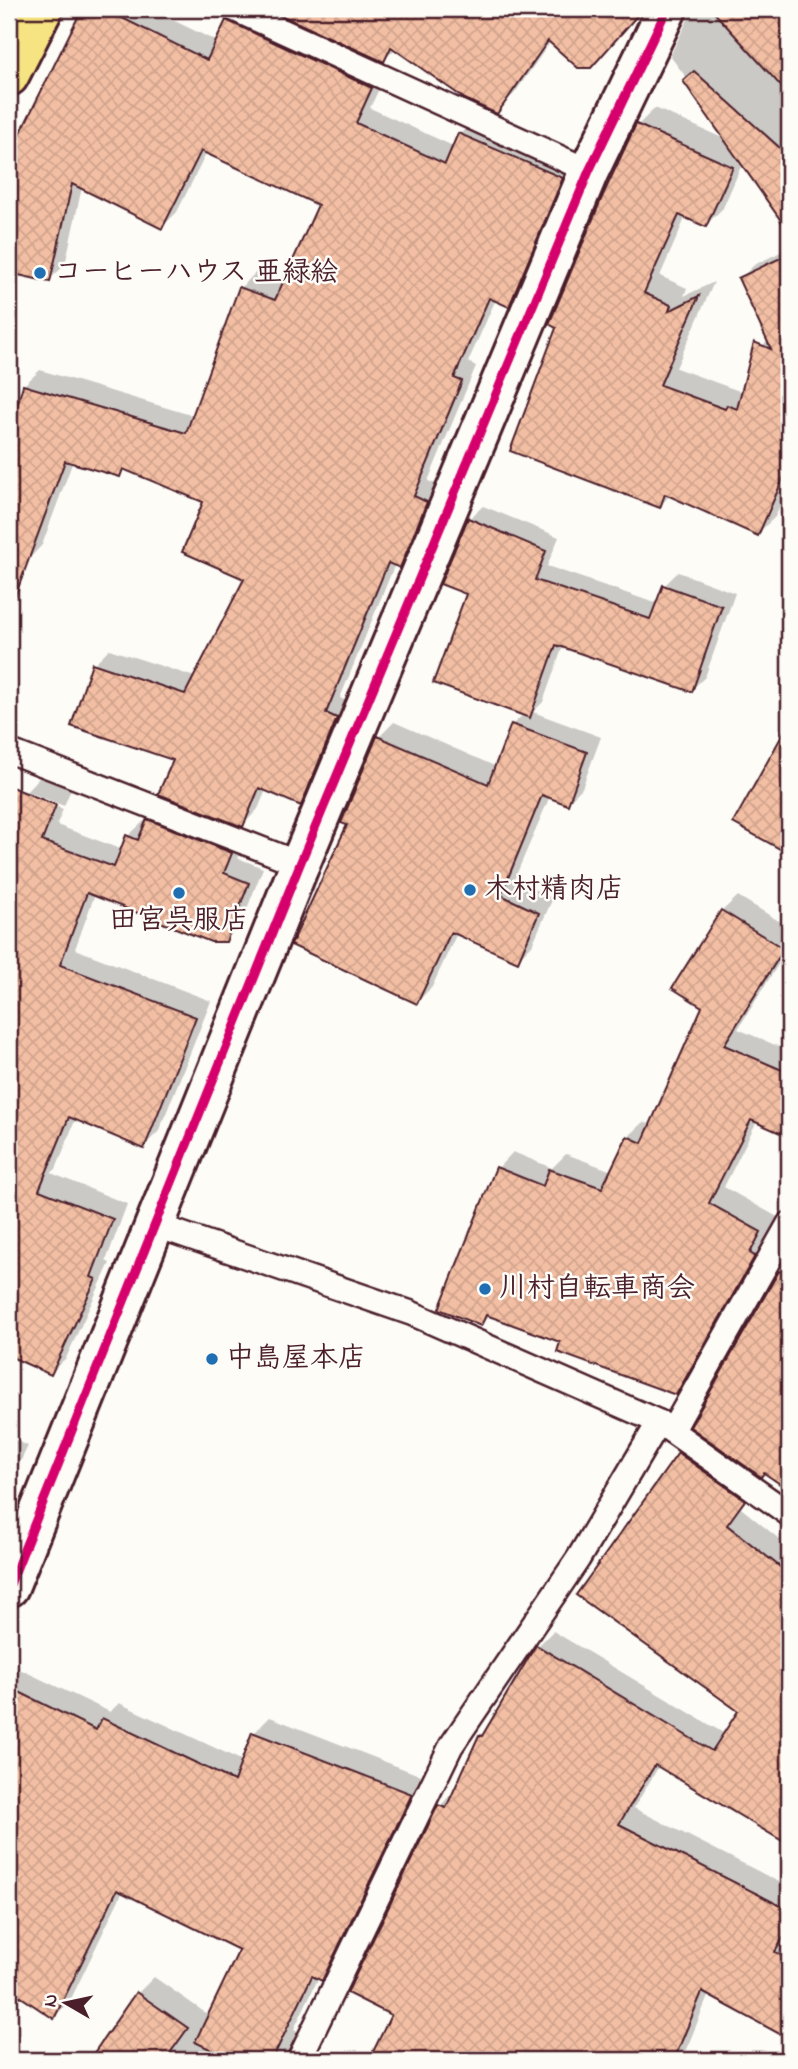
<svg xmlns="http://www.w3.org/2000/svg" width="798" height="2069" viewBox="0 0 798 2069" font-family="'Indie Flower','Klee One',sans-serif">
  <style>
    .shadow { fill: #0003 }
    .building { fill: url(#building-cross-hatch); stroke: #4a1f2b; stroke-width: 2 }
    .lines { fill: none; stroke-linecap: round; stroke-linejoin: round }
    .lane-casing { stroke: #4a1f2b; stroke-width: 28 }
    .street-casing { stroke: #4a1f2b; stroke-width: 44 }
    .primary-casing { stroke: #4a1f2b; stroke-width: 44 }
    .lane { stroke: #fdfcf7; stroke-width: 23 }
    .street { stroke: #fdfcf7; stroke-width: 38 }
    .primary { stroke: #f6e381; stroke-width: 38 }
    .cycleway-casing { stroke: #fdfcf7; stroke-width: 13 }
    .cycleway { stroke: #d6006c; stroke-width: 9 }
    .poi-dot { fill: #1f6fb2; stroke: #fdfcf7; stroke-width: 2.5 }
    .labels { text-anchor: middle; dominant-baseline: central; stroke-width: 5; stroke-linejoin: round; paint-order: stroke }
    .poi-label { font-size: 28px; font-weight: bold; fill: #4a1f2b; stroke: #fdfcf7; text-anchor: start }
  </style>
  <defs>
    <pattern id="building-cross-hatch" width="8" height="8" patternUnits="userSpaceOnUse" patternTransform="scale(1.75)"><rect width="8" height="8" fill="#f3bfa4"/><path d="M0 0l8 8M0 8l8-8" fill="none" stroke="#d2a48d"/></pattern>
  </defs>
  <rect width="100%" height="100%" fill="#fdfcf7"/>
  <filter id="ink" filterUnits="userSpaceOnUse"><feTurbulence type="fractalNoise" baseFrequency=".0143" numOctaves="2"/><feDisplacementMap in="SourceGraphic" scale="14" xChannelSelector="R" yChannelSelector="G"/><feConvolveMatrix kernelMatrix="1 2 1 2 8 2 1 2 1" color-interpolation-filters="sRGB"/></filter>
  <g filter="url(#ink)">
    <g class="shadow">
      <polygon points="84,9 150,9 218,42 228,21 241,9 387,72 370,108 453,146 460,134 475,119 577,162 524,289 508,304 496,299 468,362 476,366 428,481 442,486 415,550 399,566 395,564 340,698 351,703 316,788 300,804 266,790 258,809 243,825 175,759 94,664 109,649 195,677 247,578 205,501 126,468 120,475 73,461 42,545 27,561 9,554 9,440 24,385 40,370 194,416 241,288 256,272 285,283 320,204 207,152 177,212 162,227 82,187 65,265 49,280 9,271 9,210 21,157 13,153"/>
      <polygon points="271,9 643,9 591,66 551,41 514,94 496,111 396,48 384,60"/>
      <polygon points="693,9 789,9 789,214 782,219 743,162 723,208 706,225 686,216 660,276 687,288 684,296 714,282 676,368 742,392 753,356 768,340 740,279 754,265 789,248 789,483 775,517 758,533 671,494 660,506 604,196 638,125 655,108 727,140 695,89 670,56"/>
      <polygon points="483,506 559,537 547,566 658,604 664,586 678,572 735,593 705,677 691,690 563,646 543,702 533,712 601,737 582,788 567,803 550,796 514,880 553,898 532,945 517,960 457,933 432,987 417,1002 350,824 379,737 394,722 497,767 512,725 524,714 468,593 469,519"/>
      <polygon points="789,735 789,852 736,822 778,746"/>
      <polygon points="40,777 71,789 64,806 31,793 31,797 63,809 57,825 123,850 128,836 144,821 147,822 164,805 247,837 238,858 263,868 241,924 225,940 95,894 75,949 211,1001 159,1131 143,1147 76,1118 56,1169 51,1173 127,1204 106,1261 110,1263 66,1358 50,1373 9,1354 9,1184 16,1174 9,1172 9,838 25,793"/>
      <polygon points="738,896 782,923 789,910 789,947 738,1029 789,1051 789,1135 757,1121 724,1187 781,1219 691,1377 676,1393 562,1341 491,1314 481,1324 441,1308 498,1168 513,1152 552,1168 566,1154 612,1171 628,1137 644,1122 652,1125 704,1006 722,911"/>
      <polygon points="789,1256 789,1488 693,1427"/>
      <polygon points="9,1437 28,1446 9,1485"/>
      <polygon points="695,1439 759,1484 741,1508 789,1547 789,1843 659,1766 634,1808 789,1887 789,2037 709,1994 682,2060 373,2060 402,2004 350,1992 440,1806 455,1790 481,1736 491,1726 538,1646 553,1631 725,1734 740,1711 578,1594 680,1454"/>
      <polygon points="9,1664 110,1712 119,1703 243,1761 254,1733 270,1717 427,1778 338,1962 322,1978 319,1977 294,2029 303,2034 304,2052 315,2057 313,2060 91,2060 138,1993 154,1977 210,2016 242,1949 123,1891 70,2001 54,2017 9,1987 9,1773 15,1758 9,1755"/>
    </g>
    <g class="building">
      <polygon points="82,9 104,9 207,60 226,20 372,88 356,123 445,164 458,133 563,178 509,307 489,298 454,378 462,381 414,496 427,502 400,568 388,563 326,713 337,718 301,806 259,788 243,827 158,794 173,760 71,726 92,663 185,694 244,579 182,552 203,502 123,469 120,477 65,461 13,602 9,601 9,433 23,385 186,433 239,287 275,300 318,205 201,151 162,229 72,184 50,282 9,273 9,202 19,158 10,154"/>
      <polygon points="267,9 643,9 591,68 578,68 548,41 497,114 465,99 391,47 384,62"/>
      <polygon points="711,9 789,9 789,95"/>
      <polygon points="694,71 789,156 789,232 683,81"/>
      <polygon points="636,124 733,167 706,227 679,215 644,293 671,305 669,311 699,296 660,385 725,409 727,405 737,409 754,342 771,349 738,278 789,254 789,465 758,536 665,494 660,508 510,451 556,328 549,324 603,195"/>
      <polygon points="468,518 546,551 535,580 650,619 663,585 722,606 692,692 556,645 530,718 433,683 466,594 440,584"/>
      <polygon points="789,723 789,854 733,823"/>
      <polygon points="511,724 587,752 568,805 542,795 501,895 539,913 518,962 451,932 417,1004 291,945 347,825 341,823 377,736 488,784"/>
      <polygon points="9,786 56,805 42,841 114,867 126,835 138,840 147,819 232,853 224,873 249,883 226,942 211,942 87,893 60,965 196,1017 144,1149 69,1117 39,1190 113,1219 91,1277 96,1279 51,1375 9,1356"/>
      <polygon points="721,910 784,949 724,1045 789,1073 789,1137 751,1120 709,1203 761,1232 750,1253 755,1256 676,1395 557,1352 560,1342 486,1315 481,1326 439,1309 496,1167 543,1186 549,1169 602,1188 627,1136 642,1143 702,1007 672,988"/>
      <polygon points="779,1271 789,1277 789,1490 764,1473 761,1477 690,1427"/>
      <polygon points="678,1453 745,1500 727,1525 789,1574 789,1845 655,1765 619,1824 789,1910 789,1928 775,1952 789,1960 789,2039 702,1992 674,2060 369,2060 391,2015 347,1993 438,1805 446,1808 479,1735 482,1736 536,1645 712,1751 738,1711 576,1595"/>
      <polygon points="9,1687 96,1730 102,1718 234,1781 252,1732 412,1794 322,1981 312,1976 272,2060 233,2060 195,2042 239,1950 117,1890 54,2019 9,1989"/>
      <polygon points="136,1992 188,2028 165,2060 89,2060"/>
    </g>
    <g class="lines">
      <defs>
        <g id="lane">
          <polyline points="234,9 589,171"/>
          <polyline points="9,751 300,864"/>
          <polyline points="155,1225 411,1313 659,1422 789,1514"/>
          <polyline points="672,1431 789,1224"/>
          <polyline points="299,2060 451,1746 578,1559 659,1422"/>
        </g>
        <polyline id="street" points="9,1587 300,864 589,171 667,9"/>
        <polyline id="primary" points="9,76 43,9"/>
      </defs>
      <use href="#lane" class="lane-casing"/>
      <use href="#street" class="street-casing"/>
      <use href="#primary" class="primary-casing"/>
      <use href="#lane" class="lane"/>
      <use href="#street" class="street"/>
      <use href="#primary" class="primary"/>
      <defs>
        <polyline id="cycleway" points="9,1587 300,864 589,171 667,9"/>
      </defs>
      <use href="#cycleway" class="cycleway-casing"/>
      <use href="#cycleway" class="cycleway"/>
    </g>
  </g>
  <g class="poi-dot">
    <circle cx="40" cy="273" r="7"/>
    <circle cx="470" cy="890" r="7"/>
    <circle cx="179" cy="893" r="7"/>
    <circle cx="485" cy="1289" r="7"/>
    <circle cx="212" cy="1359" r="7"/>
  </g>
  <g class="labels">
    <g class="poi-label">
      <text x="54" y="273">コーヒーハウス 亜緑絵</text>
      <text x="484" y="890">木村精肉店</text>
      <text x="179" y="921" text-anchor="middle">田宮呉服店</text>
      <text x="499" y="1289">川村自転車商会</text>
      <text x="226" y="1359">中島屋本店</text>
    </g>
  </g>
  <rect width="798" height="2069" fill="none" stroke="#fdfcf7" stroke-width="35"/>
  <rect x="18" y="18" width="763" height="2034" fill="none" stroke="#4a1f2b" stroke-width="2.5" filter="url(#ink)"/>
  <g transform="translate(66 2003) rotate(279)" stroke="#fdfcf7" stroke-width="5" paint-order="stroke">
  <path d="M0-5L12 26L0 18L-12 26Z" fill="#4a1f2b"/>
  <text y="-10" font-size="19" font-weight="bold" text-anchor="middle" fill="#4a1f2b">N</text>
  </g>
</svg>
